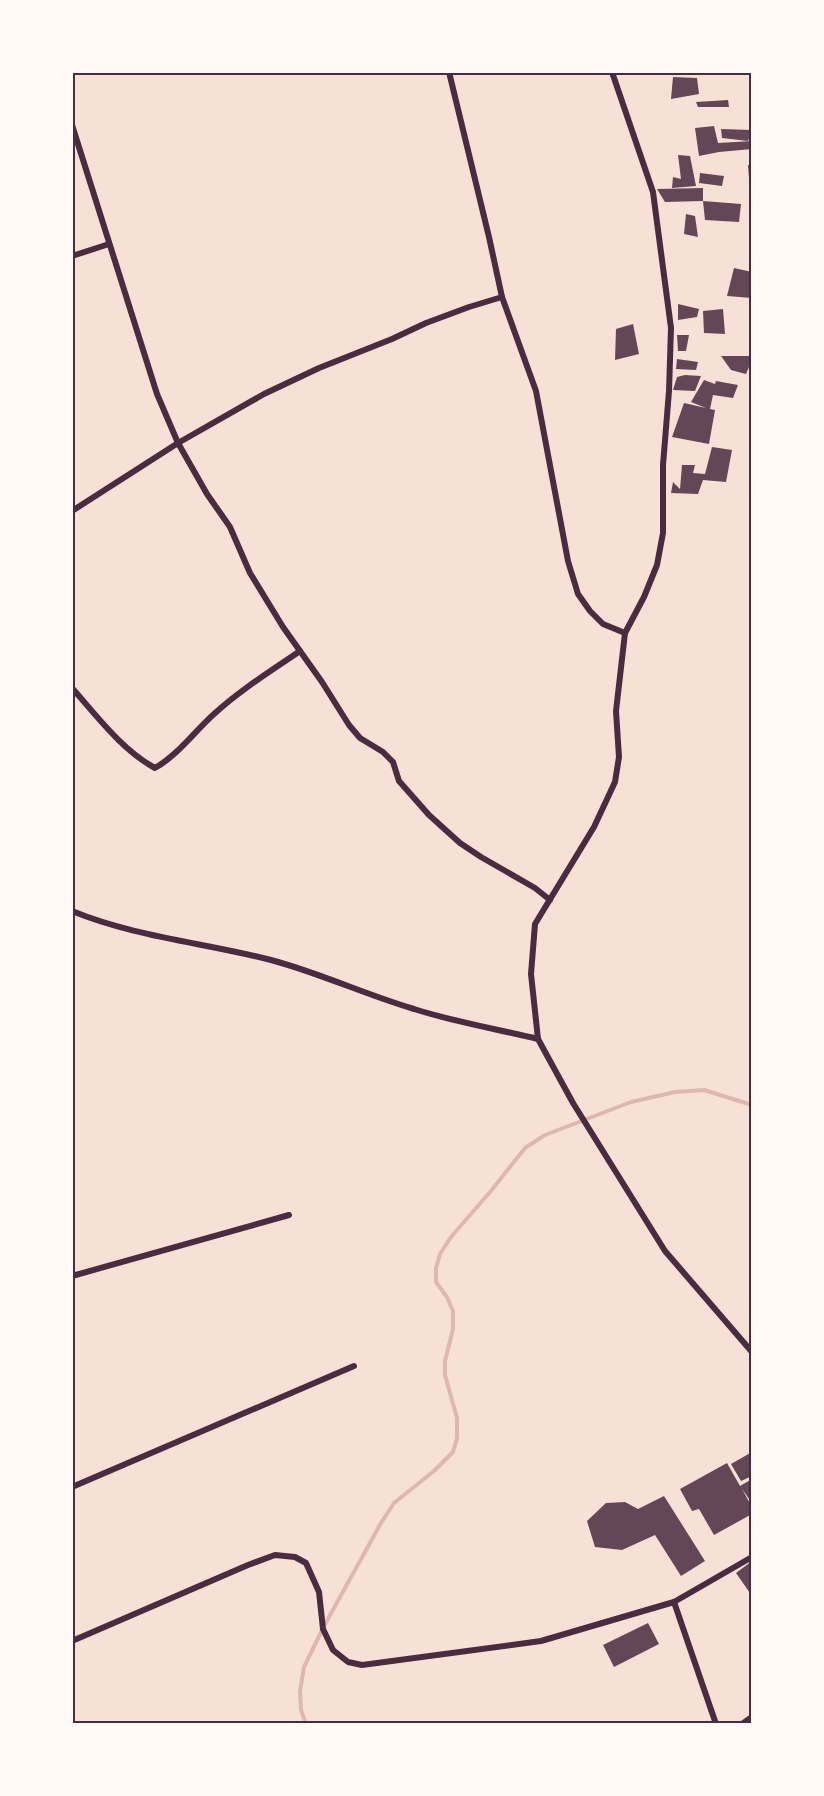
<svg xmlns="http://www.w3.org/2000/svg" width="824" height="1796" viewBox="0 0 824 1796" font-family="'Asap Condensed',sans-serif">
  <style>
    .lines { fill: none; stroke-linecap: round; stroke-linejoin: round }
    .stream { stroke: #dcb8b0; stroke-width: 4 }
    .building { fill: #644757 }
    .minor { stroke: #4a2c40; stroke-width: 6 }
    .neatline { fill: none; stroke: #4a2c40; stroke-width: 2 }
  </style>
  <rect width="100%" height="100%" fill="#f7e1d7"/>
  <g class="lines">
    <polyline class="stream" points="306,1724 301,1710 300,1691 304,1667 324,1626 381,1523 394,1503 434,1471 453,1452 457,1438 457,1418 445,1375 445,1361 453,1329 453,1311 447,1297 436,1282 436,1268 440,1254 451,1237 490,1192 525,1148 545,1135 631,1102 675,1092 704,1090 752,1105"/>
  </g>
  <g class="building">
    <polygon points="673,77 697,78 699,94 671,99"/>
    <polygon points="728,100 729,107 698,107 696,102"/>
    <polygon points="714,126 718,143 752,141 752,149 719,152 699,156 695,128"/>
    <polygon points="721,129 752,130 748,141 722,138"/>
    <polygon points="678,155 690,156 696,186 672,188 673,177 681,179"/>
    <polygon points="748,165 752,165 752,191 750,191"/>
    <polygon points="700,173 724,176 722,186 699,183"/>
    <polygon points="703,188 703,201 665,202 657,189"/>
    <polygon points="703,201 741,204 739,222 705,220"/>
    <polygon points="686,214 695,216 698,237 684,234"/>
    <polygon points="734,268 752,272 752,298 727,296"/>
    <polygon points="678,304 699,309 697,317 678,320"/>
    <polygon points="723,309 725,334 704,333 703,311"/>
    <polygon points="633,324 639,354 615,360 616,329"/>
    <polygon points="677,335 689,335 686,351 678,351"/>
    <polygon points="721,356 752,356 752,360 746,374 731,370"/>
    <polygon points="677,359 698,362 696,370 676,369"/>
    <polygon points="685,375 701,376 695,391 673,390 677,377"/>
    <polygon points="704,380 715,384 716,381 738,385 733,398 713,395 710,409 715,410 709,444 672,437 684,403 706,408 691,402"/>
    <polygon points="712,447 732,450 726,482 703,480 698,494 671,493 673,482 680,489 682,465 695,465 693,473 705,474"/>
    <polygon points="752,1452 752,1476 741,1481 731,1464"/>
    <polygon points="727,1463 740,1486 752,1479 752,1503 742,1489 752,1507 752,1514 714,1535 699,1509 692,1511 680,1489"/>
    <polygon points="664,1496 705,1561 681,1576 655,1535 622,1550 595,1547 587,1521 606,1503 625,1502 638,1509"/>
    <polygon points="752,1561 752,1596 736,1573"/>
    <polygon points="648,1623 659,1644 614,1667 603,1645"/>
  </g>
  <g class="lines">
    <g class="minor">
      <polyline points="449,72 489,237 502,297 536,391 568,561 578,594 590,611 603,624 625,633"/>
      <polyline points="612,72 653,192 671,328 669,391 663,465 663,533 657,565 644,597 625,633 616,711 619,757 615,782 594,827 535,924 531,974 538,1039 573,1103 665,1251 752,1352"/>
      <polyline points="72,125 157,394 178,443 207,494 230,527 250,573 283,627 322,682 349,725 360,738 383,752 393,762 399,781 429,815 460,843 481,857 535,888 550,900"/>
      <polyline points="72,256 109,244"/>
      <polyline points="72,511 178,443 264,394 319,368 392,339 426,323 469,307 502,297"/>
      <path d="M 72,688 C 97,716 122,750 155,768 C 178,755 194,732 214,714 C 240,690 271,671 300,651"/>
      <path d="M 72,911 C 135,937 206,943 271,960 C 320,973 366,995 414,1009 C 455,1022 497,1029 538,1039"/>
      <polyline points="72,1276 289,1215"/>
      <polyline points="72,1487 354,1366"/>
      <polyline points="674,1602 716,1724"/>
      <polyline points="72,1641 248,1565 275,1555 295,1557 306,1563 319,1592 323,1629 333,1650 348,1662 362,1665 541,1641 674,1602 752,1557"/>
      <polyline points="742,1724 752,1717"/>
    </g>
  </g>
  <rect width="824" height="1796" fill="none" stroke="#fffaf5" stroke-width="147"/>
  <rect x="74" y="74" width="676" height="1648" class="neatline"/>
</svg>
